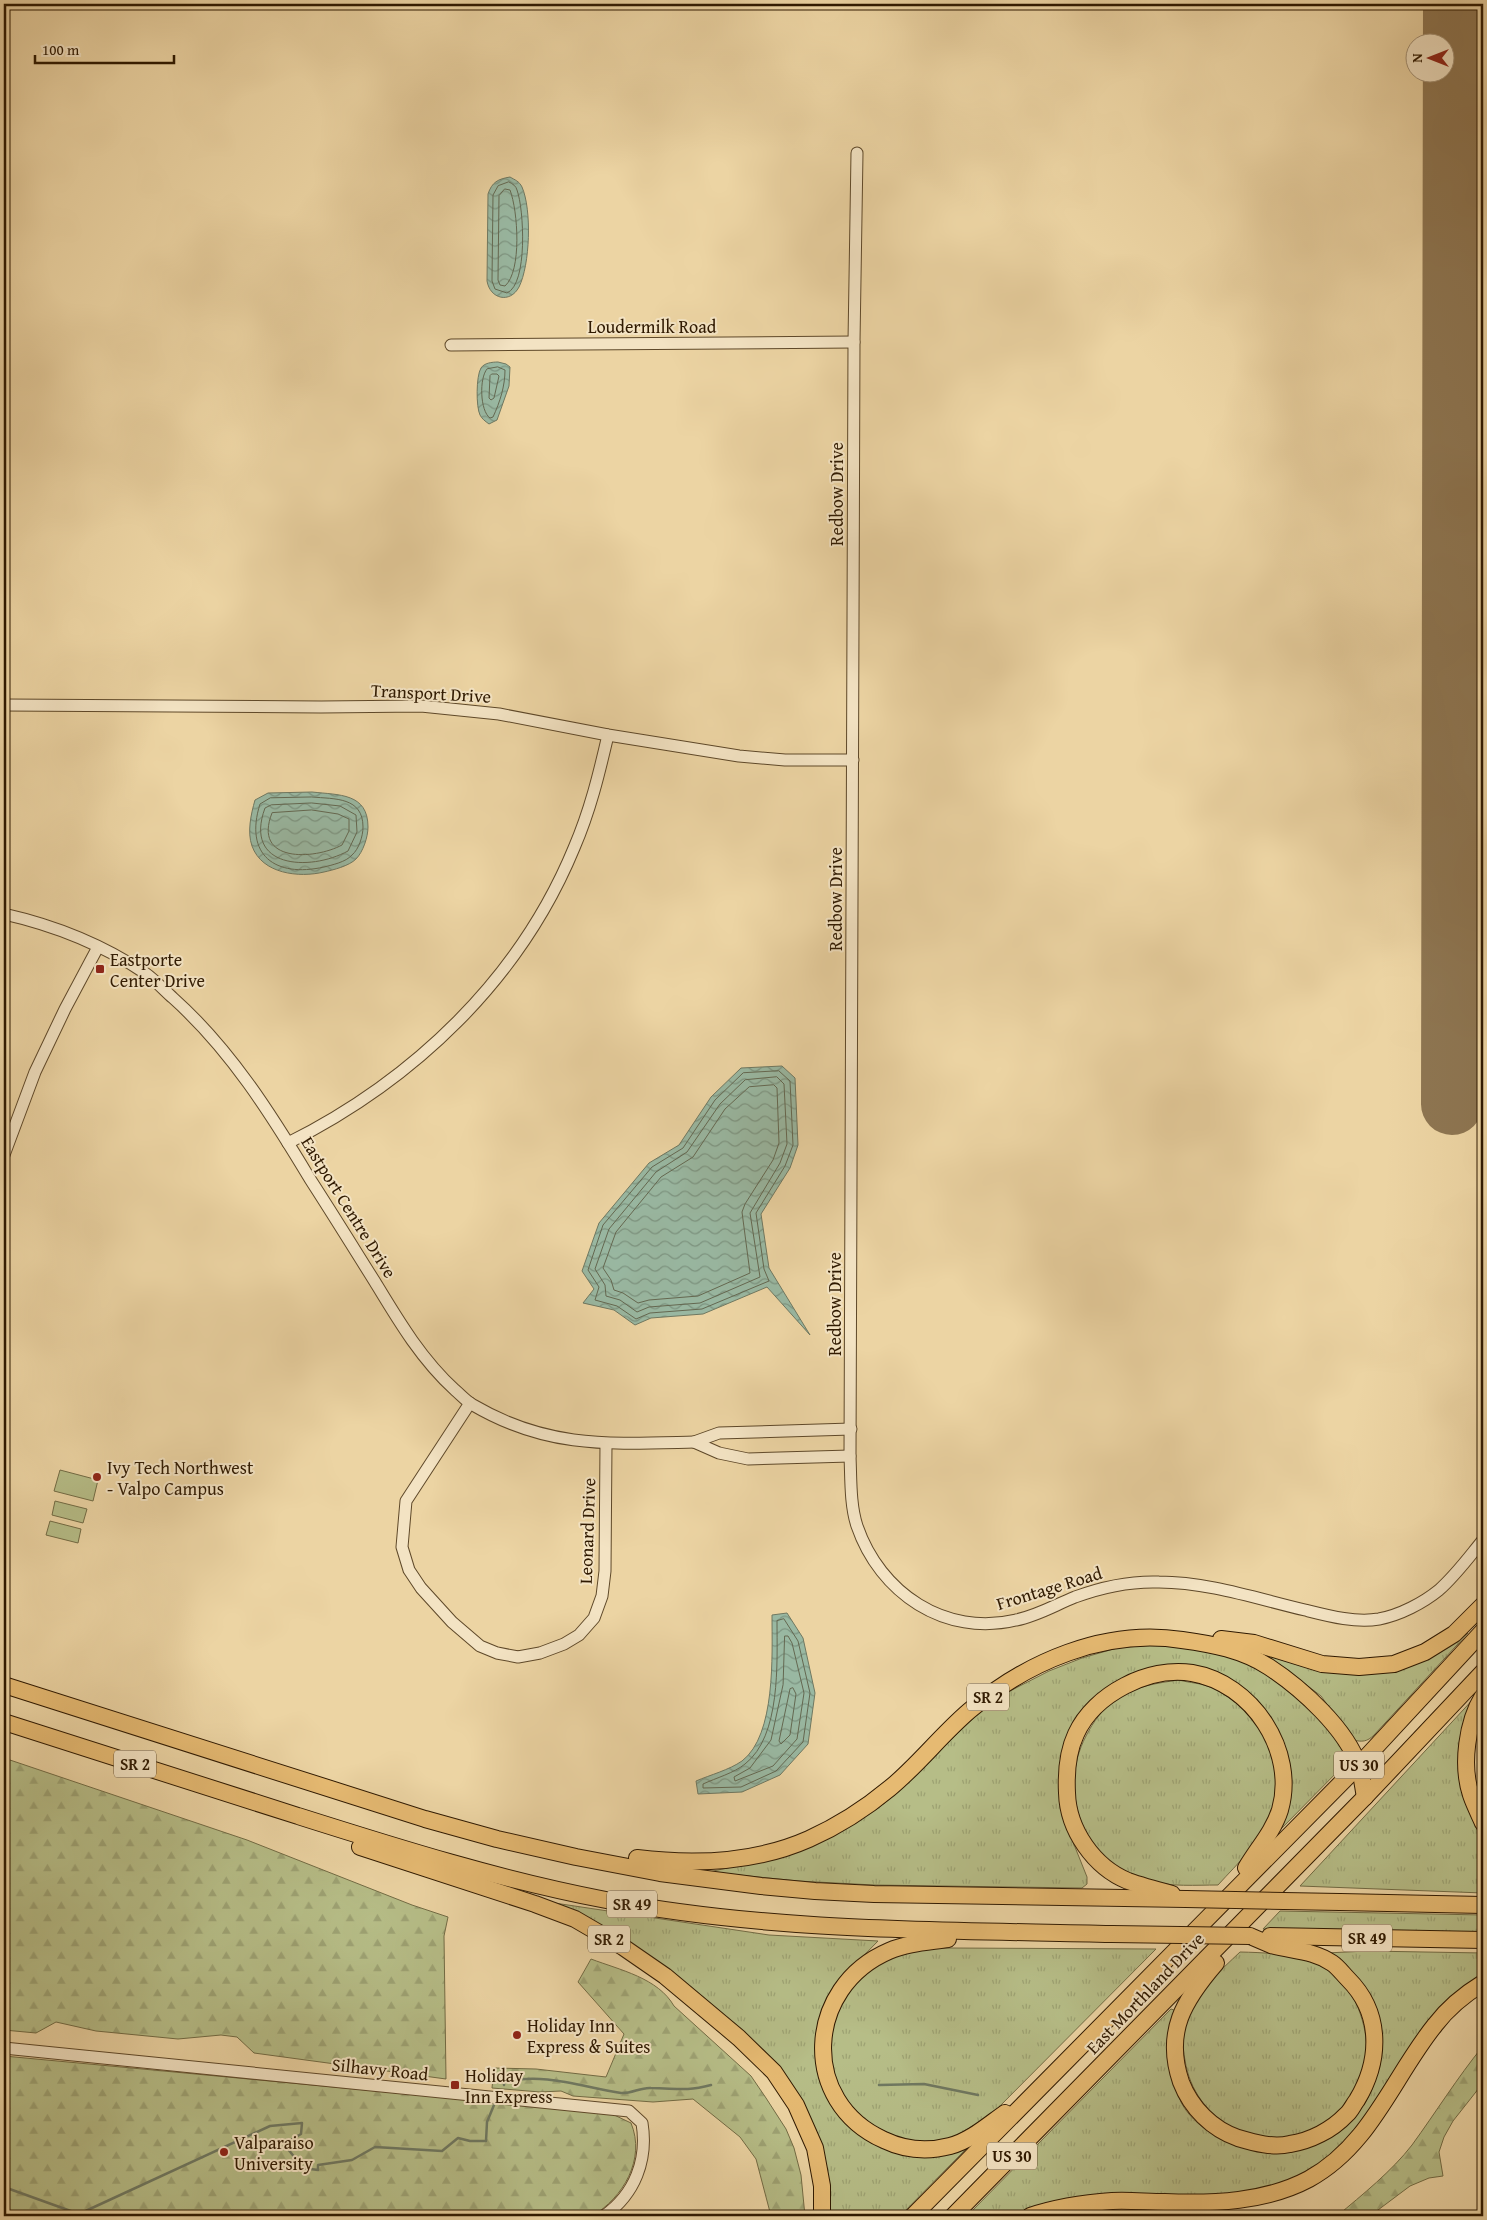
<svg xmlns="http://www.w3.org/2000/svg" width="1487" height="2220" viewBox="0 0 1487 2220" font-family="'Gentium Book Plus',serif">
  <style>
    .grass { fill: url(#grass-tufts); stroke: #726b44 }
    .forest { fill: url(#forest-firs); stroke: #726b44 }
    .pitch { fill: #b6bd87; stroke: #726b44 }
    .water { fill: url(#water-waves); stroke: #6f7861 }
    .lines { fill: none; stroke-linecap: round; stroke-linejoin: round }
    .shore { stroke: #646851; stroke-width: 1 }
    .stream { stroke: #6f7861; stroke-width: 2.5 }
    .taxiway { stroke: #8e7652; stroke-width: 25 }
    .runway { stroke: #8e7652; stroke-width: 62 }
    .minor-casing { stroke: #5e4829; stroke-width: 13 }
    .highway-casing { stroke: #2f1900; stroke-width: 18 }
    .minor { stroke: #f3e3c3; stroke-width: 11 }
    .highway { stroke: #e6ba72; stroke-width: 16 }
    .highway-bridge-casing { stroke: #2f1900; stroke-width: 18; stroke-linecap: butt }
    .highway-bridge { stroke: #e6ba72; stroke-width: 16 }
    .poi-dot { fill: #8f2418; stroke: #f3e3c3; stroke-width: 2 }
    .labels { text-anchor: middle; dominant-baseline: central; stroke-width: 4; stroke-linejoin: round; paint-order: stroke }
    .shield { fill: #f3e3c3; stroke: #6a563a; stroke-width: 1 }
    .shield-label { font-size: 16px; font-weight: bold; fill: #2f1900 }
    .street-label { font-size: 18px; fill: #2f1900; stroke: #f3e3c3 }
    .poi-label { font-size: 18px; fill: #2f1900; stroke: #f3e3c3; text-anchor: start }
  </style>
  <defs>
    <pattern id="grass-tufts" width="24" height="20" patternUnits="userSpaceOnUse" patternTransform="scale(1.25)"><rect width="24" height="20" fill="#b6bd87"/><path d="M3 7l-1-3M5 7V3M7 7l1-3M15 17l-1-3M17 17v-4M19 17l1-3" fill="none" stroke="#9da273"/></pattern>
    <pattern id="forest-firs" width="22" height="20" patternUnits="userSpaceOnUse" patternTransform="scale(1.25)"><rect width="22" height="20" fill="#b6bd87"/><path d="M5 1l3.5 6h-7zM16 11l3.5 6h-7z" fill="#9da273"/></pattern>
    <pattern id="water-waves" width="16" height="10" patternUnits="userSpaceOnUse" patternTransform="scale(1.25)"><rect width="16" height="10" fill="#99b8a2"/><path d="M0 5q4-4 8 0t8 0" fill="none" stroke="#7d9582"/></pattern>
  </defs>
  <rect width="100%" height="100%" fill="#ecd4a3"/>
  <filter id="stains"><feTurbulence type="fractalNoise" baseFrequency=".004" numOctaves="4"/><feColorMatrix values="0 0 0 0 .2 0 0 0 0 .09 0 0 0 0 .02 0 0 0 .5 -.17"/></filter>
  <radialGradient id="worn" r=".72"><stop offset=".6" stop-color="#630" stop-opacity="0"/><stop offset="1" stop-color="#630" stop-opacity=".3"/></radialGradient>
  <g class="grass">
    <path d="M 1468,1633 L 1374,1735 C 1367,1742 1362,1742 1353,1740 L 1321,1696 L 1279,1664 L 1257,1653 L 1322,1670 L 1433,1654 Z"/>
    <polygon points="1151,1645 1186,1645 1237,1658 1296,1691 1336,1738 1348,1761 1280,1830 1287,1805 1254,1699 1158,1668 1077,1721 1069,1832 1087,1877 1087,1884 1082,1888 874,1885 798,1881 709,1872 781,1856 855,1823 886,1802 983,1709 1010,1691 1049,1671 1082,1658 1117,1648"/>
    <path d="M 1179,1680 C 1189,1683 1203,1683 1212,1688 C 1259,1709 1290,1765 1271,1815 C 1260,1843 1238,1863 1218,1885 C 1196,1885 1171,1887 1149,1881 C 1085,1865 1056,1793 1086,1736 C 1093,1722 1104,1707 1117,1698 C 1137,1686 1157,1683 1179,1680 Z"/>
    <polygon points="1477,1695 1464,1734 1479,1829 1483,1834 1483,1893 1300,1886"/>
    <polygon points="541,1901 769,1935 878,1941 837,1983 825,2003 820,2024 820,2069 879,2145 969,2146 900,2216 828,2216 804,2108 689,1990"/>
    <polygon points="1280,1911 1483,1915 1483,1932 1263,1929"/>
    <polygon points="951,1948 1156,1949 990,2116 952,2138 930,2143 908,2142 863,2121 839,2090 832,2069 829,2045 835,2010 858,1977 895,1954 921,1949"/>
    <path d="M 1367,1951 L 1483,1953 L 1483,1977 L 1343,2149 L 1290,2182 L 1239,2195 L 1043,2207 L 1012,2216 L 967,2216 L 1171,2009 L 1174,2010 C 1174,2030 1176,2050 1178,2070 C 1178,2078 1177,2089 1179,2097 C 1184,2113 1201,2127 1214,2135 C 1274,2170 1349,2151 1374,2084 C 1377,2074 1384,2054 1382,2043 C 1381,2037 1373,2029 1370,2024 C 1356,2000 1341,1976 1326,1953 Z"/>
    <path d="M 1240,1952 C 1285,1953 1335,1956 1356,2003 C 1369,2032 1372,2066 1354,2093 C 1344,2107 1332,2122 1316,2130 C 1259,2156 1194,2121 1185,2060 C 1182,2046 1182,2029 1188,2016 C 1199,1989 1220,1971 1240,1952 Z"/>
  </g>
  <g class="forest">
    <polygon points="7,1759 247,1840 412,1905 448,1917 444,1936 446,2079 254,2053 237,2037 221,2035 178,2039 96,2031 56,2022 36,2033 4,2030 4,1768"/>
    <path d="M 591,1959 C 620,1970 658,1978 674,2006 L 751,2076 L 766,2098 L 786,2129 L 794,2148 L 801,2175 L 805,2216 L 771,2216 L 756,2159 L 740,2137 L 693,2099 L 653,2102 L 573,2096 L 561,2091 L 540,2092 L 492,2088 L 494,2068 L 536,2069 L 606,2077 L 624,2034 L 578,1982 Z"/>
    <path d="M 1483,2046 L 1483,2083 L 1453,2121 L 1444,2137 L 1439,2152 L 1443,2176 L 1429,2178 L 1410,2186 L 1378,2210 L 1367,2216 L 1337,2216 C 1362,2195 1392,2171 1412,2145 C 1436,2112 1457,2078 1483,2046 Z"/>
    <path d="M 4,2056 L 610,2113 L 631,2123 C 646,2159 623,2198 592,2216 L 4,2216 Z"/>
  </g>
  <g class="pitch">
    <polygon points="60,1470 98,1480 93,1501 54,1491"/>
    <polygon points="55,1501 87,1509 83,1523 52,1515"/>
    <polygon points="50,1521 81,1529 78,1543 46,1535"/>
  </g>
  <g class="water">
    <path d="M 510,177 C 515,180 519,181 522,187 C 532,210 530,265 519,287 C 510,304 490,299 487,281 L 488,194 C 492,182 498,179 510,177 Z"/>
    <path d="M 498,362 L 506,364 L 510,367 L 509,386 L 497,420 L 489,424 C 485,421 482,419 480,415 C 476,407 476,376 481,368 C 484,363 492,362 498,362 Z"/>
    <path d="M 312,792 C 339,795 368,793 368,827 C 368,837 363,852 356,859 C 349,866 333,870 324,872 C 299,878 262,874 252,846 C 247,832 251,814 255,800 L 268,793 Z"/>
    <polygon points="782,1066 795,1078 798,1145 790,1168 761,1214 769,1268 810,1335 767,1287 703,1314 651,1318 635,1325 614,1310 583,1303 594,1289 582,1271 599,1223 649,1163 679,1145 711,1097 741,1068"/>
    <path d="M 787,1613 L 803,1638 L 815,1693 L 808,1744 L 780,1775 L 742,1792 L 698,1794 L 696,1781 C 710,1775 729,1770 742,1761 C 776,1735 772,1655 772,1615 Z"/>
  </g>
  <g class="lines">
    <g class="shore">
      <path d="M 509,182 C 513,184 516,186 517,190 C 524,209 528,284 507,293 L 495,289 L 492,281 L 493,195 L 498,186 Z"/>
      <path d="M 505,189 L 510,190 C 518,211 522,271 505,286 L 500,285 L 498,280 L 499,196 Z"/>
      <path d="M 498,367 L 505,370 C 505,386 500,402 493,417 L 490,418 C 480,411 479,378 487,369 Z"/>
      <polygon points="492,374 497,374 499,376 494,398 491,400 489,398 490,376"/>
      <path d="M 312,797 C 335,799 363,797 363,827 C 363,836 359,849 352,855 C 346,862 332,865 324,867 C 275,878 244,855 260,804 L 270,798 Z"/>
      <path d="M 312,803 L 340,806 L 356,815 L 357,832 L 348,851 C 309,872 243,868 265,808 L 271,805 Z"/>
      <path d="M 312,810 L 338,814 L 349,819 L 349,831 L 342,845 C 314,860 252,863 272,813 Z"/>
      <polygon points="779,1071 790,1081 793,1145 785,1166 756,1213 764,1269 769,1281 702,1309 650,1313 636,1319 617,1306 595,1300 599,1287 588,1270 603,1225 652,1167 683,1148 715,1100 743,1073"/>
      <polygon points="777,1077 784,1084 787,1144 780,1163 750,1213 760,1277 700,1303 649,1307 637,1312 620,1300 606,1296 605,1285 595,1269 609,1229 656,1172 687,1152 720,1104 745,1080"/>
      <polygon points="774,1085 777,1088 779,1143 773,1160 745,1204 742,1212 750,1273 698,1296 649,1300 638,1303 623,1293 614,1290 611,1280 603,1268 616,1232 661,1177 693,1157 725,1109 749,1087"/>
      <path d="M 784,1619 L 798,1641 L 810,1693 L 803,1742 L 776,1771 L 741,1787 L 703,1788 L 703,1784 C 716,1778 734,1773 745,1764 C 781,1736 777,1663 777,1621 Z"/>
      <polygon points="785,1636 788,1636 792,1643 804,1693 797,1739 773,1766 735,1781 734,1777 750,1768 771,1740 783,1685"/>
      <polygon points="793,1688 796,1694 790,1735 781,1744 779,1741 790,1689"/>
    </g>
    <g class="stream">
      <path d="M 504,2085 L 504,2082 C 544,2072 582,2087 621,2093 C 631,2094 641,2087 651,2088 C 676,2088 684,2092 711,2085"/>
      <polyline points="879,2085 924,2084 978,2095"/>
      <polyline points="4,2187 79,2214 270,2126 302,2123 301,2134 284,2144 303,2168 318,2170 318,2165 352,2160 375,2147 442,2151 458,2138 470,2141 486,2141 487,2122 494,2105"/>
    </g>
    <g class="taxiway">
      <polyline points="1453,682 1483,682"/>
      <polyline points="1452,1104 1483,1104"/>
    </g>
    <polyline class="runway" points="1452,1104 1454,4"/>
    <defs>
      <g id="minor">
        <path d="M 857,153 L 854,342 L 850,1456 C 851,1478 850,1505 857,1526 C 880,1593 945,1637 1016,1620 C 1037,1616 1055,1605 1075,1597 C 1102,1587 1130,1581 1159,1582 C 1208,1582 1258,1599 1305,1610 C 1329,1616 1355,1623 1379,1619 C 1400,1615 1423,1603 1439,1590 C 1456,1575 1469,1557 1483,1540"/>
        <polyline points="451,345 854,342"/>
        <polyline points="4,705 321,707 421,706 499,714 608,735 739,756 785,760 853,760"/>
        <path d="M 4,914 C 53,925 103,945 145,973 C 155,980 164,990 173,998 C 230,1049 271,1114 310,1179 C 332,1213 353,1247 375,1282 C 398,1320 421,1359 455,1390 C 461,1395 466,1401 473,1405 C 548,1449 611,1444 694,1442"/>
        <path d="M 288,1143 C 414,1080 520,979 574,848 C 590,811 599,774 608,735"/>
        <polyline points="4,1155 35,1072 65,1009 98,947"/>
        <polyline points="470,1403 406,1501 402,1547 409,1570 421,1588 452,1622 480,1646 497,1653 518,1657 540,1653 564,1644 579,1635 594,1618 602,1596 605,1571 606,1444"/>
        <polyline points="850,1456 748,1459 719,1453 694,1442 719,1433 851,1429"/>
        <path d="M 4,2048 L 629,2111 L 642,2123 C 648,2160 635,2194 604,2216"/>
      </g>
      <g id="highway">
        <polyline points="1221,1639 1254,1643 1322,1664 1359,1667 1394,1664 1425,1652 1454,1634 1483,1605"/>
        <polyline points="4,1685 425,1819 497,1839 576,1857 660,1873 761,1886 815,1891 874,1894 1186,1899"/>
        <path d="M 1483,1696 C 1467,1722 1461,1765 1471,1795 C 1474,1804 1479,1814 1483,1823"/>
        <path d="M 4,1722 C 102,1754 200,1785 298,1816 C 399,1848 501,1880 606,1900 C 773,1932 943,1930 1112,1934"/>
        <polyline points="360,1847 535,1904 575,1919 623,1947 665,1976 739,2038 774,2072 796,2105 815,2148 822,2186 822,2216"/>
        <path d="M 637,1858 C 694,1865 755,1863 809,1839 C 838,1826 866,1808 890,1788 C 918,1765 941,1735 969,1711 C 1026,1662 1105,1628 1182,1640 C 1212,1644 1243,1650 1269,1667 C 1301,1688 1347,1729 1359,1767 C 1362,1776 1363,1787 1365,1797"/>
        <path d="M 1172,1894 C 1157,1890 1142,1886 1128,1881 C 1094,1867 1068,1830 1067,1793 C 1066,1773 1067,1753 1076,1734 C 1094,1694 1149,1666 1192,1673 C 1252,1683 1297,1751 1280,1810 C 1273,1832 1257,1849 1246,1868"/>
        <polyline points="1340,1902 1483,1905"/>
        <polyline points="1270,1936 1483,1940"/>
        <path d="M 948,1939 C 928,1942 907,1943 889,1951 C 805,1987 799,2102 884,2140 C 905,2150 927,2152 950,2146 C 970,2141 988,2125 1005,2113"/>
        <path d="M 1216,1963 C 1184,2000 1164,2032 1181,2082 C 1191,2108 1212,2129 1238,2138 C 1255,2143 1273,2148 1290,2144 C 1310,2141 1332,2130 1346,2115 C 1351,2111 1353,2105 1357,2100 C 1381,2060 1382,2013 1348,1979 C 1343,1974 1338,1967 1332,1963 C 1313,1950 1292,1951 1271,1945 C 1264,1942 1257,1939 1250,1936"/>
        <polyline points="913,2216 1359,1765 1483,1631"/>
        <polyline points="953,2216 1365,1797 1483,1672"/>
        <path d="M 1030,2216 C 1057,2207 1084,2203 1112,2201 C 1129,2200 1148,2202 1165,2202 C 1213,2204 1266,2202 1309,2179 C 1371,2145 1393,2077 1435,2025 C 1448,2008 1465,1994 1483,1983"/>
      </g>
    </defs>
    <use href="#minor" class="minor-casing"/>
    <use href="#highway" class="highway-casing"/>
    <use href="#minor" class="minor"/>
    <use href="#highway" class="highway"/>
    <defs>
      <g id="highway-bridge">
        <polyline points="1186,1899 1340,1902"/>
        <polyline points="1112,1934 1250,1936"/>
      </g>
    </defs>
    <use href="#highway-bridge" class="highway-bridge-casing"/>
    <use href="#highway-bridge" class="highway-bridge"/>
  </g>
  <g class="poi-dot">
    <rect x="95" y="964" width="10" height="10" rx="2.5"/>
    <circle cx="97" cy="1477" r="5"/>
    <circle cx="517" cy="2035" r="5"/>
    <rect x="450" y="2080" width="10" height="10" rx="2.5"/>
    <circle cx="224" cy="2152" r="5"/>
  </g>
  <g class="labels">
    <g class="shield">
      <rect x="967" y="1683.5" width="42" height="27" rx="4"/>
      <rect x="114" y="1750.5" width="42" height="27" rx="4"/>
      <rect x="1334" y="1751.5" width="50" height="27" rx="4"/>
      <rect x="607" y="1890.5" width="50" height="27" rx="4"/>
      <rect x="1342" y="1924.5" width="50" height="27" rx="4"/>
      <rect x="588" y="1925.5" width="42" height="27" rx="4"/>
      <rect x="987" y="2142.5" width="50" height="27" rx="4"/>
    </g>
    <g class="shield-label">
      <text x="988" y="1697">SR 2</text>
      <text x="135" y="1764">SR 2</text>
      <text x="1359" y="1765">US 30</text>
      <text x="632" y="1904">SR 49</text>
      <text x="1367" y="1938">SR 49</text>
      <text x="609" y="1939">SR 2</text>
      <text x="1012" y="2156">US 30</text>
    </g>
    <g class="street-label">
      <text x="652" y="326">Loudermilk Road</text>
      <text transform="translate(836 494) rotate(-90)">Redbow Drive</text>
      <text transform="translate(431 693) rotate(3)">Transport Drive</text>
      <text transform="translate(835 899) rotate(-90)">Redbow Drive</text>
      <text transform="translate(349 1207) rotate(58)">Eastport Centre Drive</text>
      <text transform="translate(834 1304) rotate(-90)">Redbow Drive</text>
      <text transform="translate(587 1531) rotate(-88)">Leonard Drive</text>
      <text transform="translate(1049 1588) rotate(-17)">Frontage Road</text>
      <text transform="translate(1145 1993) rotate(-46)">East Morthland Drive</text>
      <text transform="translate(380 2069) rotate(6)">Silhavy Road</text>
    </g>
    <g class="poi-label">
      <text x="110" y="959">Eastporte<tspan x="110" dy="21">Center Drive</tspan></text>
      <text x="107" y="1467">Ivy Tech Northwest<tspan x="107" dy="21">- Valpo Campus</tspan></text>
      <text x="527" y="2025">Holiday Inn<tspan x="527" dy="21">Express &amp; Suites</tspan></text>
      <text x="465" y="2075">Holiday<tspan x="465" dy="21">Inn Express</tspan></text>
      <text x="234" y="2142">Valparaiso<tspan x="234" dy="21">University</tspan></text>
    </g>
  </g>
  <rect width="1487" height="2220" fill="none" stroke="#ecd4a3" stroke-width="20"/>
  <rect x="5" y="5" width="1477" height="2210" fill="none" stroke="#2f1900" stroke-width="2.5"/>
  <rect x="10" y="10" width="1467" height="2200" fill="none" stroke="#2f1900"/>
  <g transform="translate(1430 58) rotate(270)"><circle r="24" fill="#f3e3c3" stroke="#a59275"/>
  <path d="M0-4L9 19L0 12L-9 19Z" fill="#8f2418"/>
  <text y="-8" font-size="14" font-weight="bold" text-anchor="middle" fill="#2f1900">N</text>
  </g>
  <path d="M35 55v8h139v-8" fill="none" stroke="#2f1900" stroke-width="2.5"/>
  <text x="42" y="55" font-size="15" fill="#2f1900" stroke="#f3e3c3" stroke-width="4" paint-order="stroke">100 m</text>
  <rect width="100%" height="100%" filter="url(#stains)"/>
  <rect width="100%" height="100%" fill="url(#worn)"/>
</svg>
